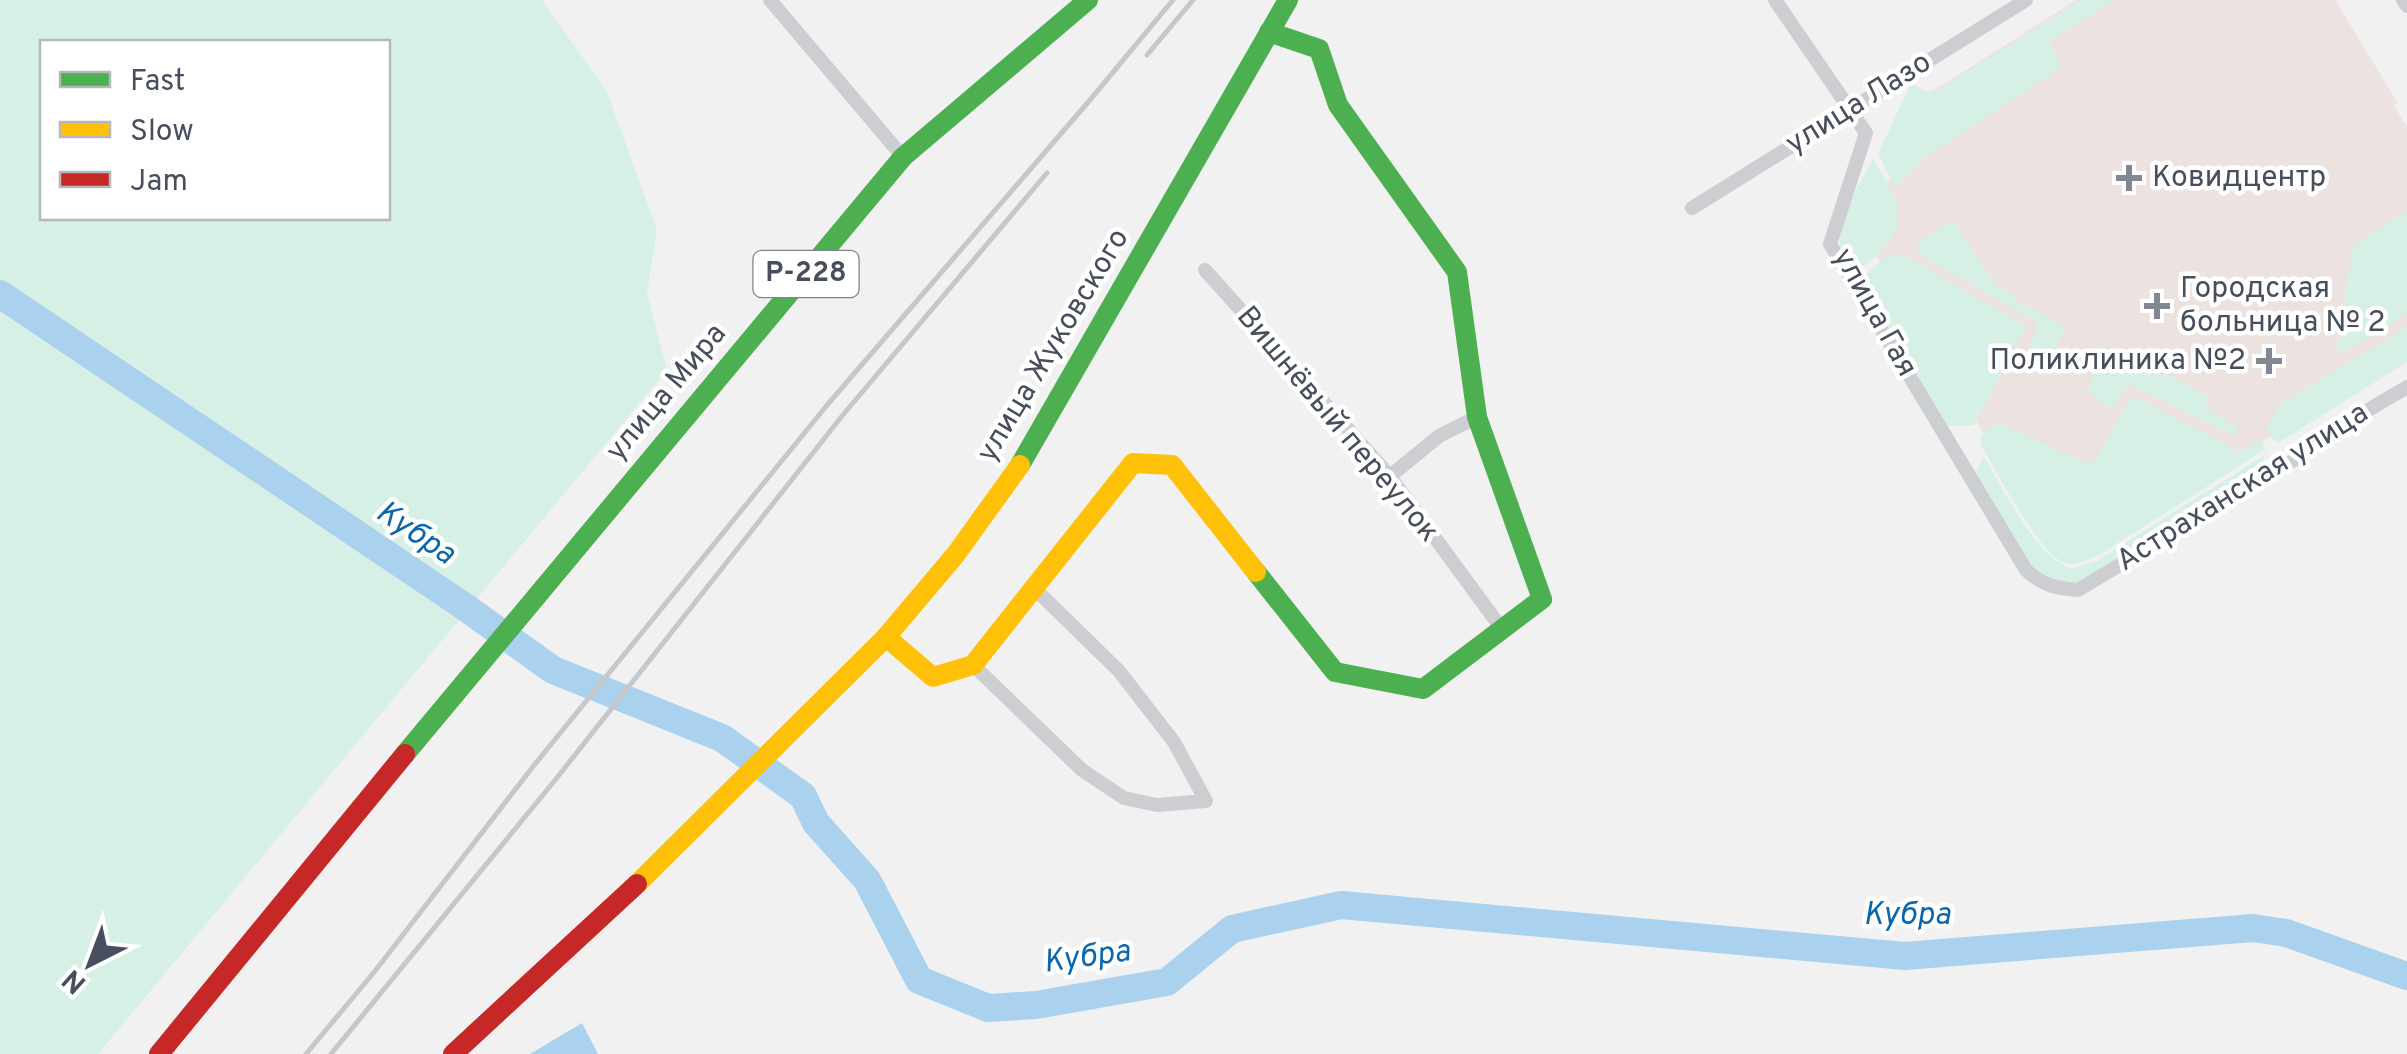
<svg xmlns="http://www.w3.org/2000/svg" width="2407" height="1054" viewBox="0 0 2407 1054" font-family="Overpass,sans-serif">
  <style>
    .medical { fill: #ece3e0 }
    .green { fill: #d6f0e6; fill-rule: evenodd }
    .water { fill: #aad1ee }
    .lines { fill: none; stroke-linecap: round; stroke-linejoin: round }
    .river { stroke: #aad1ee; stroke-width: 28 }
    .street { stroke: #cdced2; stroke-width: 14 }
    .fast { stroke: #4caf50; stroke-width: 20 }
    .slow { stroke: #ffc107; stroke-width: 20 }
    .jam { stroke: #c62828; stroke-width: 20 }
    .rail { stroke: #c6c7cb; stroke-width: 5 }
    .poi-dot { fill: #838791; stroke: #fff; stroke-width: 4 }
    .labels { text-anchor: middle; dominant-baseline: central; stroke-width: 9; stroke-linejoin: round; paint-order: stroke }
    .shield { fill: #fff; stroke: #7f838e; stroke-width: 2.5 }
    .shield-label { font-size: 28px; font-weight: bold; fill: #484e5e }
    .street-label { font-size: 30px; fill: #484e5e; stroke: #fff }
    .poi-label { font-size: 30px; fill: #484e5e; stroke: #fff; text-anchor: start }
    .water-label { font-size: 32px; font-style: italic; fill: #0b67ad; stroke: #fff }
  </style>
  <rect width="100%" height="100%" fill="#f1f1f1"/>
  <polygon class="medical" points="2076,0 2335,0 2398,103 2394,106 2407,127 2407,353 2127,525 2032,513 1863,234 1930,93"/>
  <g class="green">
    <path d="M 0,0 L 542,0 L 607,92 L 657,230 L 647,293 L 667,370 L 98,1054 L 0,1054 ZM 42,42 L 388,42 L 388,218 L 42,218 Z"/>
    <polygon points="2080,0 2114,0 2050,41 2061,68 1920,161 1895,187 1878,154 1911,83 1925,91 1936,92"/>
    <path d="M 1873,159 C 1890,190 1914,216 1884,248 C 1876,257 1868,264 1858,269 C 1816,251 1859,186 1873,159 Z"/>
    <polygon points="2407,210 2407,314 2341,353 2337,349 2353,246"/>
    <polygon points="1953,220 1994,284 2017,297 2016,301 2066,327 2052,355 2047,354 2040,367 2026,366 2022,362 2038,327 2037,322 1927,259 1918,250 1917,243"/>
    <path d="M 1896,254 L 1915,261 L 2022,324 L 2025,328 L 1974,425 C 1964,427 1957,425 1947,426 L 1860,284 C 1867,271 1882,258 1896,254 Z"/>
    <polygon points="2407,327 2407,362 2278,443 2270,436 2268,426 2279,407 2286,400"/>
    <polygon points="2103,346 2161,377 2164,373 2210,397 2204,409 2238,426 2235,433 2231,434 2128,384 2113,407 2103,405 2087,391 2094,377 2089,373"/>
    <path d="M 2138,398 L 2239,452 L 2260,440 L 2266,449 L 2104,552 C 2094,557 2080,566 2068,564 C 2041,559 1997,471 1981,446 L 1980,439 L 1990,427 L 2003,424 L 2082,462 L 2093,462 L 2097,458 L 2129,401 Z"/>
    <path d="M 2263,456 L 2265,468 L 2261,473 L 2080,585 L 2036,575 L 1975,481 L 1977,469 L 1984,457 C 2004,489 2035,557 2071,568 L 2095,562 Z"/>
  </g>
  <polygon class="water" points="582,1023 598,1054 530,1054"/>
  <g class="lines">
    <polyline class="river" points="0,294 465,607 553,670 722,738 803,796 816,823 867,880 919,980 988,1008 1036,1005 1167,982 1232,929 1341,905 1905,956 2253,928 2286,933 2407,976"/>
    <g class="street">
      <polyline points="770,0 903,157"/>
      <path d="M 1775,0 L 1866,133 L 1830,244 L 2026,570 C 2043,586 2056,588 2078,590 L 2285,466 L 2358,416 L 2407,387"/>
      <polyline points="2403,0 2407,6"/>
      <polyline points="1692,208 2026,0"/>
      <polyline points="1205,270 1388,474 1502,629"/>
      <polyline points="1389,477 1439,436 1477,417"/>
      <polyline points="973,665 1082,770 1124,798 1157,805 1206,801 1174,742 1119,671 1034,588"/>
    </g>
    <g class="fast">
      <polyline points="1020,465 1288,0"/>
      <polyline points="1256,572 1335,672 1423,689 1542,599 1477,417 1457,272 1338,105 1319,49 1269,32"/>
      <polyline points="405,754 903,157 1088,0"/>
    </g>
    <g class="slow">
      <polyline points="886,637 933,677 973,665 1133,463 1172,465 1256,572"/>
      <polyline points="637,884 886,637 956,554 1020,465"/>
    </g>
    <g class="jam">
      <polyline points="159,1054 405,754"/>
      <polyline points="453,1054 637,884"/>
    </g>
    <g class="rail">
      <polyline points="1147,55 1193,0"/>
      <polyline points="306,1054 375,971 535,764 828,404 1090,100 1173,0"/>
      <polyline points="331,1054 556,779 842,416 1047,173"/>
    </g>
  </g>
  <g class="poi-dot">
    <path d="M2124 163h10v10h10v10h-10v10h-10v-10h-10v-10h10z"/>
    <path d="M2152 291h10v10h10v10h-10v10h-10v-10h-10v-10h10z"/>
    <path d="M2264 346h10v10h10v10h-10v10h-10v-10h-10v-10h10z"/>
  </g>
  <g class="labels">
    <rect class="shield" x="753.5" y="251" width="105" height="46" rx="8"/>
    <g class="shield-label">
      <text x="806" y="274">Р-228</text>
    </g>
    <g class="street-label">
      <text transform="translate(1859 104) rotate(-32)">улица Лазо</text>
      <text transform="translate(1874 313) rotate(61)">улица Гая</text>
      <text transform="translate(1054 346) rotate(-59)">улица Жуковского</text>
      <text transform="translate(667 393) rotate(-50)">улица Мира</text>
      <text transform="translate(1337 425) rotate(50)">Вишнёвый переулок</text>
      <text transform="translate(2243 488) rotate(-32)">Астраханская улица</text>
    </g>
    <g class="poi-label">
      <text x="2152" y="178">Ковидцентр</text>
      <text x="2180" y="289">Городская<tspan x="2180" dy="34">больница № 2</tspan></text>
      <text x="2246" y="361" text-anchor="end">Поликлиника №2</text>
    </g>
    <g class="water-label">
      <text transform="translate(415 534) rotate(34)">Кубра</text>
      <text x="1907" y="916">Кубра</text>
      <text transform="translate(1087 958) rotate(-8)">Кубра</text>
    </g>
  </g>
  <rect x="40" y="40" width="350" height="180" fill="#ffffff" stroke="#b6b8bf" stroke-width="2.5"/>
  <rect x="60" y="72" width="50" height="15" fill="#4caf50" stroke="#b6b8bf" stroke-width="2.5"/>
  <text x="130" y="90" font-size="30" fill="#484e5e">Fast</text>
  <rect x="60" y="122" width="50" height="15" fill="#ffc107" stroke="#b6b8bf" stroke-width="2.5"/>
  <text x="130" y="140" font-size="30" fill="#484e5e">Slow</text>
  <rect x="60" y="172" width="50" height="15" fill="#c62828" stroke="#b6b8bf" stroke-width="2.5"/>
  <text x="130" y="190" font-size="30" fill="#484e5e">Jam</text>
  <g transform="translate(90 964) rotate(222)" stroke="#ffffff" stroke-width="8" paint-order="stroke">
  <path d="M0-8L18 38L0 25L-18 38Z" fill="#484e5e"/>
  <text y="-15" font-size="28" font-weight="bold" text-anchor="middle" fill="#484e5e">N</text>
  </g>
</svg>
